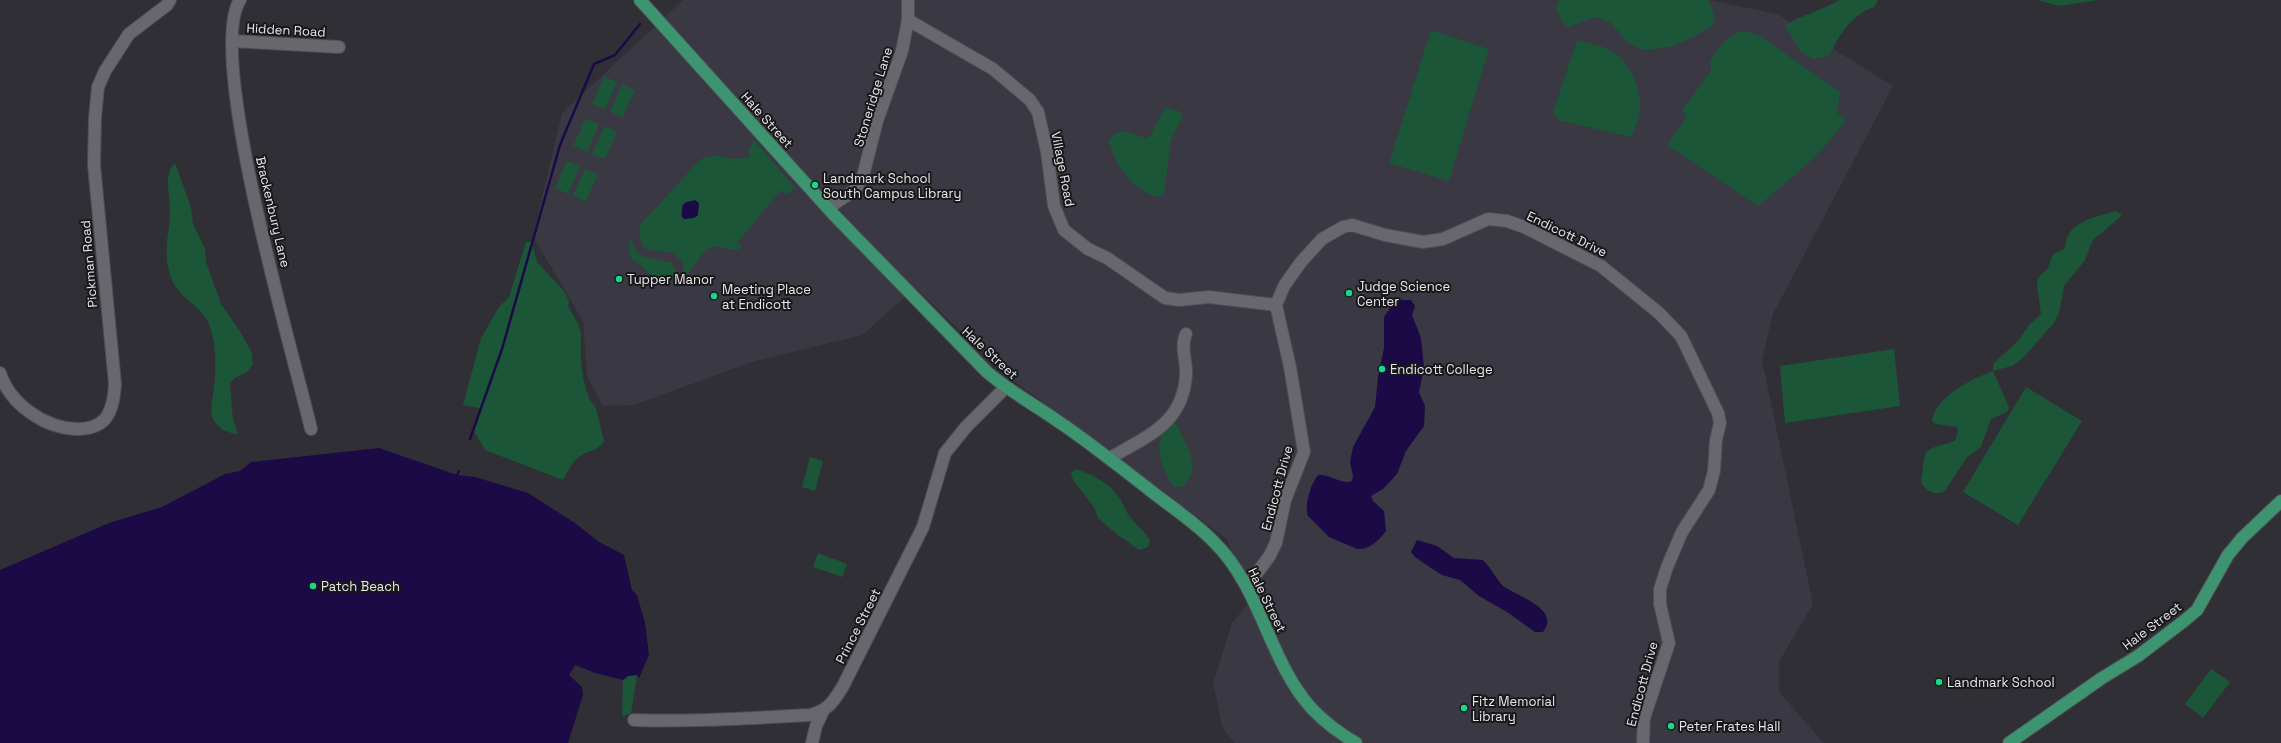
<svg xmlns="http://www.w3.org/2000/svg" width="2281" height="743" viewBox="0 0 2281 743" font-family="'Space Grotesk',sans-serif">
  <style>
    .built { fill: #393843 }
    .green { fill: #1b5638; fill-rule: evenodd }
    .water { fill: #1c0a47 }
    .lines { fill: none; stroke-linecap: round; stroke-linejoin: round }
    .stream { stroke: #1c0a47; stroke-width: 2.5 }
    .minor-casing { stroke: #4e4d53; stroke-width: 14 }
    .major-casing { stroke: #4e4d53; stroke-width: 14 }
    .minor { stroke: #67676e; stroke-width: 12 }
    .major { stroke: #3c9570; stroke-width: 12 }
    .poi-dot { fill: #17d989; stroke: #18181a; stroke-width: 1.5 }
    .labels { text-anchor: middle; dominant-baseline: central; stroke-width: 4; stroke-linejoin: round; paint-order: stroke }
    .street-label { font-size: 13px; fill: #e7e7eb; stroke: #18181a }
    .poi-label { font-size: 13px; fill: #e7e7eb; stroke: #18181a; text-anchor: start }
  </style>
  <rect width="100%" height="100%" fill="#302f35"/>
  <polygon class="built" points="683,0 1709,0 1777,14 1893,86 1773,314 1762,360 1813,604 1779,662 1779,692 1824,743 1235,743 1223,729 1213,683 1232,623 1248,603 1227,539 1011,379 915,288 862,335 752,362 634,405 603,406 587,376 583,321 533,237 562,113"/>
  <g class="green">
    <polygon points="1559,0 1709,0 1715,19 1712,26 1693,37 1671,47 1643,50 1627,42 1611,23 1596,17 1568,27 1561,21 1556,5"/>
    <path d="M 1839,0 L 1878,0 L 1874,7 C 1853,14 1839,34 1830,55 L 1813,59 L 1801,52 L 1785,26 C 1793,18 1826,9 1839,0 Z"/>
    <polygon points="2038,0 2099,0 2058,6"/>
    <polygon points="1431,30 1489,49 1449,181 1389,163"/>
    <path d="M 1744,31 L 1760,36 L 1840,92 L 1837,113 L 1846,120 C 1822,154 1792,178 1759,205 L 1753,203 L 1667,145 L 1686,118 L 1683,109 L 1711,70 L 1710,61 C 1719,48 1727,34 1744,31 Z"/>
    <path d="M 1577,40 C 1587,43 1598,45 1607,48 C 1630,58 1645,94 1639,117 C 1637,124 1634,131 1631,137 L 1558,120 L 1553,112 Z"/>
    <polygon points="604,76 617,82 605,109 592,104"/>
    <polygon points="622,84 635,90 623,117 610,112"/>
    <path d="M 1165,107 L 1179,111 L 1183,116 L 1171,140 L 1164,193 L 1159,197 C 1133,191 1114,165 1109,140 C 1123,122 1134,138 1149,138 Z"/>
    <polygon points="585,119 599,124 587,152 573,146"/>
    <polygon points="604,126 617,132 605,159 592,154"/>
    <path d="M 754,140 L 795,188 L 787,195 L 781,190 L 737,243 L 742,247 C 734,255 723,244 712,247 C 699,252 696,269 684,276 L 683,263 L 674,253 L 644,249 L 639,233 L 640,225 L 697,163 L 703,158 L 714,155 L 735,159 L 751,157 L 748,152 ZM 691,201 L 699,203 L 698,212 L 692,218 L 682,217 L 684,203 Z"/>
    <polygon points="567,161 580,166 568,194 555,188"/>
    <path d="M 175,163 L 191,207 L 193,224 L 205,249 L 206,262 L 221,304 L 239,330 L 252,353 L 253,364 L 247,372 L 234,378 L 230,384 L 233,420 L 238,434 C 227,433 216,428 212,416 C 210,409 213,396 214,389 C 216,367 217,343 208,322 C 201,306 183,300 174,284 C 160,256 170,237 170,209 C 170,194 163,174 175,163 Z"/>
    <polygon points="585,169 598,174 586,202 573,196"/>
    <path d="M 2116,211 L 2122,214 L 2118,219 L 2093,240 L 2085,260 L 2064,286 L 2059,313 L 2053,324 L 2023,358 L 2012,366 L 1993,371 L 1993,364 L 2019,340 L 2029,325 L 2041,314 L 2037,285 L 2038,278 L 2048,268 L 2053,254 L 2064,249 C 2066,244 2066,238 2069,234 C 2077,220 2102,215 2116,211 Z"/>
    <path d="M 630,238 L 636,251 L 641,256 L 672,263 L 675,270 L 675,276 C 662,289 650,274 641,266 C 637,262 632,260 629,255 Z"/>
    <path d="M 526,242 L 532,242 L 537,262 L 563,290 L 569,300 L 568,306 L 578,324 L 581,334 L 581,360 L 584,383 L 589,398 L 596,408 L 604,441 C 598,451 590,450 580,456 C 572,461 568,472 563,480 L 485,450 L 474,431 L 482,409 L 463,405 L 481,338 L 499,307 L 509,297 Z"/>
    <polygon points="1894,349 1900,406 1785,423 1780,366"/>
    <path d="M 1993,371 L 2009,407 L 2007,412 L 1991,419 L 1981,447 L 1967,457 L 1944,492 C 1933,495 1929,492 1921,483 C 1927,447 1918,452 1955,441 L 1958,432 L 1957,427 L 1935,424 L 1932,421 C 1935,397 1972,379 1993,371 Z"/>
    <polygon points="2026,387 2082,421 2018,525 1963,492"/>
    <path d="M 1170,423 L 1177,424 C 1185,445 1204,467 1182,487 L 1174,487 C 1164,472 1156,455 1161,436 C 1163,432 1168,428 1170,423 Z"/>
    <polygon points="810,457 823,461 815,491 802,487"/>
    <path d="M 1076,469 C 1091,474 1108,482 1118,496 C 1123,502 1125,511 1130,517 C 1137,526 1145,531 1150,541 L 1148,547 L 1139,550 L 1118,535 L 1098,518 L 1094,507 L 1073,480 L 1071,473 Z"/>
    <polygon points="818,553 847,564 842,577 813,567"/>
    <polygon points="2211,669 2230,682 2203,718 2185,704"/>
    <polygon points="637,675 631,714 622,716 623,680 628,676"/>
  </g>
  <g class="water">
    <path d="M 695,200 L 699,203 L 698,215 L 694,218 L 684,219 C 680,215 682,214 682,210 C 682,202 687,202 695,200 Z"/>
    <path d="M 1401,300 L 1411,300 L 1415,306 L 1412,315 L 1421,338 L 1424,368 L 1419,392 L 1425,406 L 1424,426 L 1406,451 L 1397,474 L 1383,489 L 1371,496 L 1373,501 L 1384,511 L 1386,531 C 1379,540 1370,550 1357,549 L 1329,537 L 1308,516 C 1304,507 1311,481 1319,475 C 1330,474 1342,485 1352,481 L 1353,476 L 1350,462 L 1353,447 L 1375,407 L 1378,377 L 1384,348 L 1384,317 L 1392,305 Z"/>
    <polygon points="379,448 457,475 475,477 528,493 575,523 599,542 624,555 632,590 637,595 645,623 649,655 639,678 637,675 628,676 623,680 595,673 575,665 569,675 582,687 583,695 568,743 0,743 0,570 109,523 162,507 225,474 240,471 251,462"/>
    <path d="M 1417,540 L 1437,546 L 1454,558 L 1483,560 C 1491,568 1495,577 1502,585 C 1513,595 1562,608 1543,632 L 1535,632 L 1507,612 L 1479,596 L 1460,580 L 1442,575 L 1431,568 L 1415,557 L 1411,552 Z"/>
  </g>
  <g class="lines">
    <g class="stream">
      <polyline points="470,439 502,349 560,145 594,64 615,55 640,24"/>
      <polyline points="457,475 459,471"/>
    </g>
    <defs>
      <g id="minor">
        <path d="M 240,0 C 205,54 294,356 311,429"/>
        <polyline points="908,20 993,69 1030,100 1038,112 1047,152 1054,206 1064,230 1088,249 1107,258 1165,298 1179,300 1209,297 1276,305"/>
        <polyline points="232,41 339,47"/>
        <polyline points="828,208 855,190 863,176 877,121 902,51 908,20 908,0"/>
        <path d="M 0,373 C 10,404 44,428 77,429 C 87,429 98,427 105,419 C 113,409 114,396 115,384 L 94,165 L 95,118 L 98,87 L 105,71 L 129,34 L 167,5 L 170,0"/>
        <path d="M 1110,458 C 1147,436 1183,424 1186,375 C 1187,361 1180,347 1186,334"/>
        <polyline points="1247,586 1269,557 1276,543 1285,500 1304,452 1290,367 1276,305 1284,286 1301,262 1322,239 1343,227 1352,225 1385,235 1423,242 1443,239 1488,219 1507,221 1524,227 1601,266 1659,313 1681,336 1718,413 1720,423 1716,440 1714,471 1709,490 1682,532 1667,567 1660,589 1660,604 1669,643 1644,718 1643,743"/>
        <path d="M 634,720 C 694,722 750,718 810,715 C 829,710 833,702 843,686 L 923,527 L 945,453 L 966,427 L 1005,388"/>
        <polyline points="812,743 816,726 823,711"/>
      </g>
      <g id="major">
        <path d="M 640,0 L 834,215 L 987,372 C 1009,391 1035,405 1059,422 C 1089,442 1117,465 1146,487 C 1168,505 1194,521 1214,542 C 1258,585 1267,650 1303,698 C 1317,717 1336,731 1356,743"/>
        <polyline points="2009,743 2102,678 2138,656 2184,621 2197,610 2228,555 2242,538 2281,501"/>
      </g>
    </defs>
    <use href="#minor" class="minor-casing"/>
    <use href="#major" class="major-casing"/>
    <use href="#minor" class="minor"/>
    <use href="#major" class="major"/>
  </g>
  <g class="poi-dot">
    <circle cx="815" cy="185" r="4"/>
    <circle cx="619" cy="279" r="4"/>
    <circle cx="1349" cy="293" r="4"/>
    <circle cx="714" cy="296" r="4"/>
    <circle cx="1382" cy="369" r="4"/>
    <circle cx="313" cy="586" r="4"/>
    <circle cx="1939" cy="682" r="4"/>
    <circle cx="1464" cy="708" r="4"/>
    <circle cx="1671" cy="726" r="4"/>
  </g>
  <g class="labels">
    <g class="street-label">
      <text transform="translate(286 30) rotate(3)">Hidden Road</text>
      <text transform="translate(873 97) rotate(-73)">Stoneridge Lane</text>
      <text transform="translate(767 120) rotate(48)">Hale Street</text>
      <text transform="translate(1063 169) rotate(79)">Village Road</text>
      <text transform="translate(273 212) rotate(77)">Brackenbury Lane</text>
      <text transform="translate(1567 234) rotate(26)">Endicott Drive</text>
      <text transform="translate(89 264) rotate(-95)">Pickman Road</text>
      <text transform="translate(990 353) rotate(43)">Hale Street</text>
      <text transform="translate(1277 488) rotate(-75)">Endicott Drive</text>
      <text transform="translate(1267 600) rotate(64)">Hale Street</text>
      <text transform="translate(858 626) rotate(-63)">Prince Street</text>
      <text transform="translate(2152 626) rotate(-37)">Hale Street</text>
      <text transform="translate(1642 684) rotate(-75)">Endicott Drive</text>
    </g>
    <g class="poi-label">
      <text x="823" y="178">Landmark School<tspan x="823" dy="15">South Campus Library</tspan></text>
      <text x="627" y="279">Tupper Manor</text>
      <text x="1357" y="286">Judge Science<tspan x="1357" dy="15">Center</tspan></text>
      <text x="722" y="289">Meeting Place<tspan x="722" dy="15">at Endicott</tspan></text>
      <text x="1390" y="369">Endicott College</text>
      <text x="321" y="586">Patch Beach</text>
      <text x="1947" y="682">Landmark School</text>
      <text x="1472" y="701">Fitz Memorial<tspan x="1472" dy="15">Library</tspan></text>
      <text x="1679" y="726">Peter Frates Hall</text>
    </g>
  </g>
</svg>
